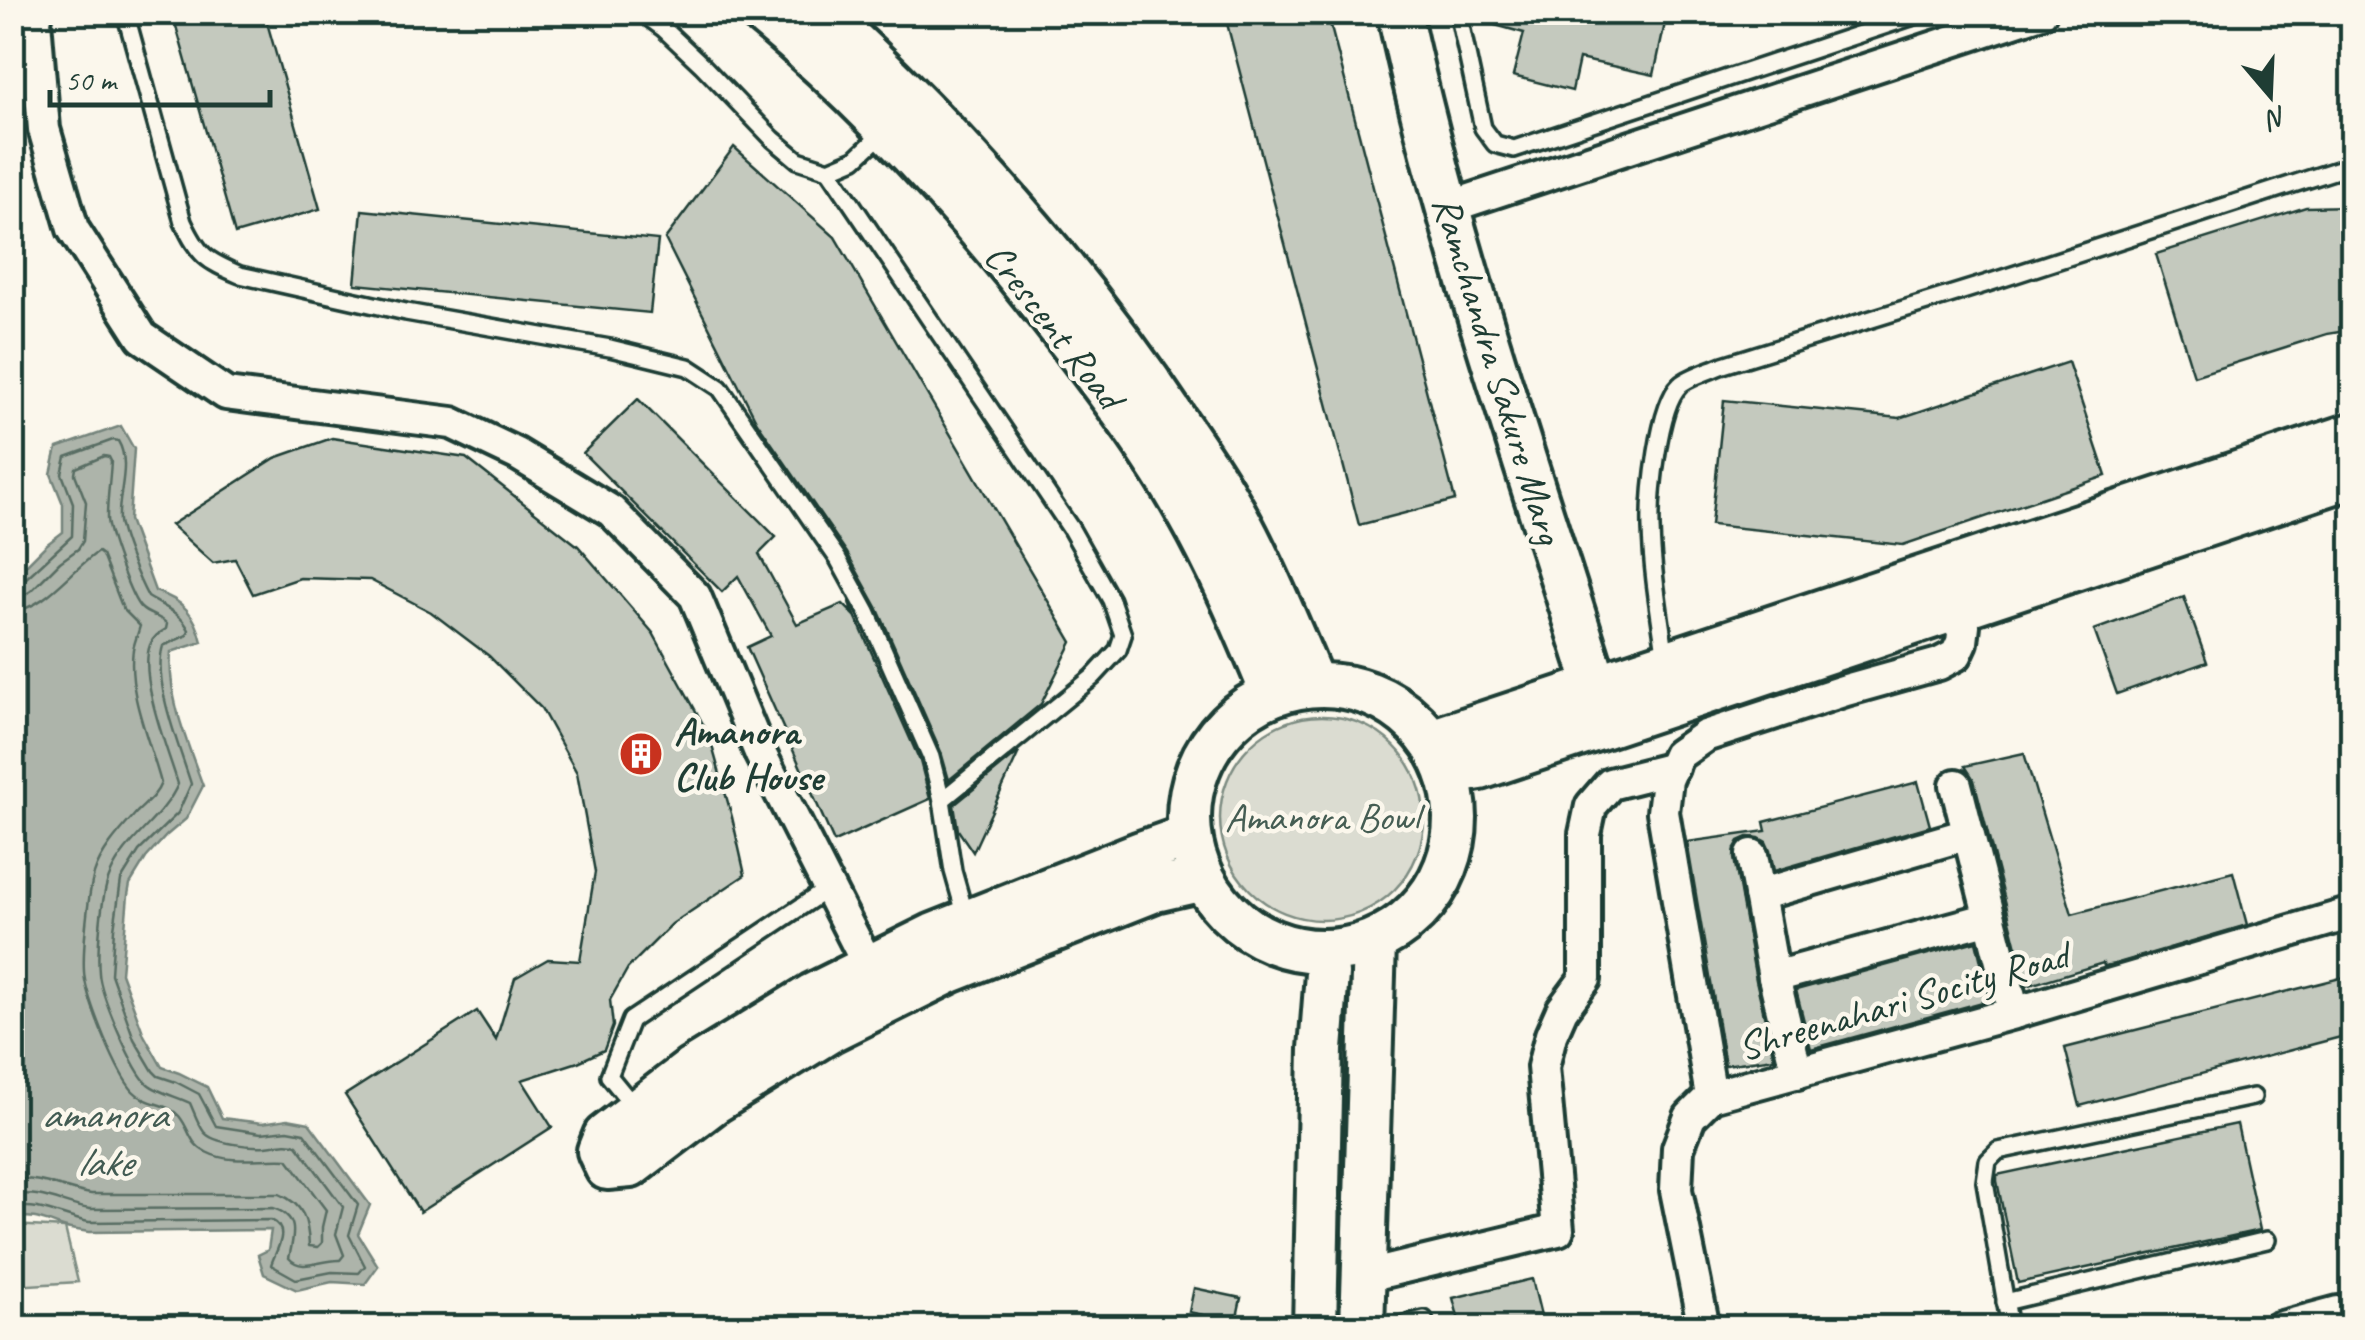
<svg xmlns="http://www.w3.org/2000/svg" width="2365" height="1340" viewBox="0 0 2365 1340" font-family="Caveat,sans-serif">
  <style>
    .green { fill: #dbdcd1; stroke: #7d8c82; stroke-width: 2.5 }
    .water { fill: #adb4aa; stroke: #74847b; stroke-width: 2.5 }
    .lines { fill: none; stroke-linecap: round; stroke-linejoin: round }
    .shore { stroke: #586d63; stroke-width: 2.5 }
    .building { fill: #c4c9be; stroke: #1f3d34; stroke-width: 2.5 }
    .lane-casing { stroke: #1f3d34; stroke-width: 22 }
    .street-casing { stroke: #1f3d34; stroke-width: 38 }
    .secondary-casing { stroke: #1f3d34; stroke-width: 50 }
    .lane { stroke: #fbf7ec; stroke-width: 15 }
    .street { stroke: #fbf7ec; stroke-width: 30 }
    .secondary { stroke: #fbf7ec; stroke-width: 42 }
    .labels { text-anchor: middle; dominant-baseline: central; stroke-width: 9; stroke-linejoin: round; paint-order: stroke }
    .street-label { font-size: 40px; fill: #1f3d34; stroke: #fbf7ec }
    .poi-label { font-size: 40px; font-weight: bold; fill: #1f3d34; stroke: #fbf7ec; text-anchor: start }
    .park-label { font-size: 40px; fill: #455d53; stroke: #fbf7ec }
    .water-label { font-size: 42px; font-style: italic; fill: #425b52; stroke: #fbf7ec }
  </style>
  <rect width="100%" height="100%" fill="#fbf7ec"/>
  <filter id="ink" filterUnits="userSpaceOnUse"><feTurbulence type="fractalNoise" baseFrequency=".01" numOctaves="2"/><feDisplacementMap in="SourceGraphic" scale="20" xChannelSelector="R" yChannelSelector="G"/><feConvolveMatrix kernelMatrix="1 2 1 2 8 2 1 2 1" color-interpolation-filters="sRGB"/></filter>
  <g filter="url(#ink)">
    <g class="green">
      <circle cx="1322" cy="818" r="102"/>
      <polygon points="13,1225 65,1228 78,1282 13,1286"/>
    </g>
    <path class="water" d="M 121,426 L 134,449 L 129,520 L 155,591 C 183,600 196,615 202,642 L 171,652 C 167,697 188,744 203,786 L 186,819 L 167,835 L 146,858 L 130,884 L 128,895 L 121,973 L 144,1035 L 162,1067 L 179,1073 L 207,1087 L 222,1118 L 262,1123 L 288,1119 L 309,1123 L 370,1205 L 358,1234 L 378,1266 L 365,1284 L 332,1282 L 297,1290 L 264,1274 L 258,1255 L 268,1250 L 271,1230 L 89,1232 C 80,1230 71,1230 63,1227 C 45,1221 32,1213 13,1220 L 13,578 L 46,545 L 63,532 L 63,504 L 51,474 L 57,448 Z"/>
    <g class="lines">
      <g class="shore">
        <path d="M 12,584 L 23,581 L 72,536 L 73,503 L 62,474 L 66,457 L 113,440 L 118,441 C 132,464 117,495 119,521 C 122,540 139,580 148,597 C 164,607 180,612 189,630 L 187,635 L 163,646 C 152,682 180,748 191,784 L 178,813 L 139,851 L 121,880 L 114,929 L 111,974 L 134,1039 L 153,1071 L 158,1076 L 176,1082 L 199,1094 L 216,1126 L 261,1133 L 288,1130 L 304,1133 L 358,1205 L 349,1235 L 365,1266 L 359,1273 L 332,1272 L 296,1279 L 271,1265 C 275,1251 292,1230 271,1220 L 89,1222 C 64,1218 37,1201 12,1209"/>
        <path d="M 12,596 L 22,596 L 31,591 L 60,562 L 78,549 L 83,541 L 86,502 L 75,474 L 76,468 L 104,456 L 109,457 L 111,461 C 110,480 107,499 107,518 C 107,531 131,599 141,608 C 149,616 159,615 167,624 L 166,629 C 159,633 153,637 150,645 C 138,677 168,751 178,784 C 163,819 126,838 110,875 C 101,894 97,951 99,973 C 100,993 133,1072 148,1084 C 157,1092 178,1097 190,1103 C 194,1112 198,1124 204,1132 C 214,1144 251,1147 266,1146 C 277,1145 286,1141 297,1145 L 343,1207 L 336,1234 L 344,1255 L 340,1260 C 322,1259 302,1273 289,1258 C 294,1235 300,1217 273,1208 L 90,1209 C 64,1205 40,1189 12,1196"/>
        <path d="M 12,611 C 44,610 72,569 98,552 L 102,555 L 123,609 L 140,626 C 138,633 135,641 133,649 C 127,694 150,741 161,783 C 156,796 147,802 137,812 C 121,830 101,851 94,874 C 88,895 81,960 85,980 C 90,1006 116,1072 133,1091 C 146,1105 168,1103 179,1116 C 190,1129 189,1144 206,1152 C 231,1165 263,1157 288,1159 L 326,1210 L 322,1227 L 322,1243 L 318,1247 L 309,1246 C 308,1221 304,1204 279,1194 L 91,1194 C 64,1190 41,1176 12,1180"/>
      </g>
    </g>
    <g class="building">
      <polygon points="172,12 264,12 320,209 235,234"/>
      <polygon points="1224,12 1327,12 1455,500 1359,525"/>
      <polygon points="1478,12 1614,12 1665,23 1654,75 1579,59 1572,91 1513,76 1524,33 1477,20"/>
      <polygon points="734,147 835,237 1072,642 1041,704 949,780 941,752 877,607 847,553 757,422 665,239"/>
      <polygon points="2352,206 2352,330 2327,334 2194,376 2156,254 2306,207"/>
      <polygon points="362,210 658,240 650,313 355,284"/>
      <polygon points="2068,362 2106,476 1903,545 1711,525 1724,400 1900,418"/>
      <polygon points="638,399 776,537 759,554 797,624 843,604 852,613 849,602 920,761 930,799 834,842 747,647 771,636 738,576 722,592 583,453"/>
      <polygon points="332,438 466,458 578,546 653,633 709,735 732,817 745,875 672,924 628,968 610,1000 613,1026 604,1050 578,1062 522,1080 552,1127 420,1212 345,1095 477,1011 496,1040 515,978 548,959 580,961 595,872 577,773 541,708 489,656 431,612 370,580 300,578 253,594 235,559 213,563 171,525 275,458"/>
      <polygon points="2184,597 2207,662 2117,694 2094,630"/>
      <polygon points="1019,752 973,852 958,830 954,805"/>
      <polygon points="2024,753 2072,914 2233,872 2247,925 2115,964 2104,966 2103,963 2027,986 1974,780 1965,766"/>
      <polygon points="1918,782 1930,826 1774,871 1770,851 1766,842 1759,838 1748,837 1739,841 1735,848 1734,858 1756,980 1774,1058 1725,1065 1687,842 1766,831 1764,822"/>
      <polygon points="1976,941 1990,1000 1811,1049 1796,990"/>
      <polygon points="2352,975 2352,1034 2080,1106 2065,1048"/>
      <polygon points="2237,1124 2260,1230 2018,1283 1997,1181 1997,1175"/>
      <polygon points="1532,1279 1544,1328 1461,1328 1453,1298"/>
      <polygon points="1194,1288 1241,1298 1236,1322 1189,1312"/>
    </g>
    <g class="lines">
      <defs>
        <g id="lane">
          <path d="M 125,12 L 183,222 C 199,256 205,260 240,275 L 406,312 L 610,348 L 688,367 L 720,388 L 838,559 L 867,612 L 931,757 L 942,800 L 953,871 L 966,917"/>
          <polyline points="641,12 664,29 702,65 773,139 798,160 829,170 855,159 884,132"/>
          <polyline points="1458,12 1483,128 1495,144 1514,149 1926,12"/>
          <polyline points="829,170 1071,529 1111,600 1123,635 1118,650 1093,677 942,800"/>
          <path d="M 1666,659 C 1660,616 1652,572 1651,528 C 1650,497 1658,406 1680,385 C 1688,377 1712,370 1723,365 L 1988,283 L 2352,165"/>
          <polyline points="636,1109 609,1076 631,1020 829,888"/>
          <polyline points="2005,1302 2267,1240"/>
          <polyline points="1389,1328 1424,1319 1426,1328"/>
          <polyline points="2010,1328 1985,1182 1988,1161 1998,1151 2253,1097"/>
        </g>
        <g id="street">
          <polyline points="37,12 35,20 44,129 73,229 142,337 226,394 452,423 517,454 611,511 695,596 761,755 869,967"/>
          <polyline points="1446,208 2041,12"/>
          <polyline points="1956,785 2014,1013"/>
          <polyline points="1752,855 1774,977"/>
          <polyline points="1759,895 1968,834"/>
          <polyline points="1797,1073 1774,977 1990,918"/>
          <polyline points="1711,1096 1663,812 1667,780 1678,755 1705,736 1846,690 1939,664 1956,655 1962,642 1964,625 1953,591"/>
          <polyline points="1363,1277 1558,1230 1543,1067 1551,1035 1562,1010 1585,979 1585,834 1591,806 1610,784 1673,768"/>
          <polyline points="1704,1328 1676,1190 1678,1148 1690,1117 1711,1096 2014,1013 2352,913"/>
          <polyline points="2278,1328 2338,1312"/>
        </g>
        <g id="secondary">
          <path d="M 761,12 C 878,109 981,225 1073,345 C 1114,399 1156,455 1189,514 C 1222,572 1247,633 1273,694"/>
          <path d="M 821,12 C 955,135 1077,272 1177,423 C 1193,446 1209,469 1223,493 C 1259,554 1285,619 1313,684"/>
          <path d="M 1399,12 C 1450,251 1534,482 1605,715"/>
          <circle cx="1322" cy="818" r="133"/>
          <polyline points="1431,741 2352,435"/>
          <polyline points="1448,773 1480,768 2352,476"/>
          <polyline points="1189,836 1141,853 934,935 813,995 691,1070 605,1136 599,1151 607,1168 630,1166 714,1102 831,1030 950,971 1155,890 1203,879"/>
          <polyline points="1315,1328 1321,1049 1327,974 1324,952"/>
          <polyline points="1362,1328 1374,943"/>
        </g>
      </defs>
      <use href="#lane" class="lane-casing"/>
      <use href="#street" class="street-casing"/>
      <use href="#secondary" class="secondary-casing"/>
      <use href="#lane" class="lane"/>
      <use href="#street" class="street"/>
      <use href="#secondary" class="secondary"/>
    </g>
  </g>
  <defs>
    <symbol id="building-disc" viewBox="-11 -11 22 22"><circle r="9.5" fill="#c8321e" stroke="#fbf7ec"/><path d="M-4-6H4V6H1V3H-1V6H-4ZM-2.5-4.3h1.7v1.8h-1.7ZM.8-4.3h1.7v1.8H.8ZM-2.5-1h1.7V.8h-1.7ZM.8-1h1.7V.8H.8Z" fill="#fff"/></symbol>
  </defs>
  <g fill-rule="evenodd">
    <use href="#building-disc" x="616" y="729" width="50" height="50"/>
  </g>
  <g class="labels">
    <g class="street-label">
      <text transform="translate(1054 326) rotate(52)">Crescent Road</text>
      <text transform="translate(1498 370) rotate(73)">Ramchandra Sakure Marg</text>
      <text transform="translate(1903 1001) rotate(-16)">Shreenahari Socity Road</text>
    </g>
    <g class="poi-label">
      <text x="674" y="731">Amanora<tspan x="674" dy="46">Club House</tspan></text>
    </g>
    <g class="park-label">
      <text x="1322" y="817">Amanora Bowl</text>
    </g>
    <g class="water-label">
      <text x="104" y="1114">amanora<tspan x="104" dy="48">lake</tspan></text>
    </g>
  </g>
  <rect width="2365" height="1340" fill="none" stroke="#fbf7ec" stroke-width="50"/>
  <rect x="25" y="25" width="2315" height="1290" fill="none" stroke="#1f3d34" stroke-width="4" filter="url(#ink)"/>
  <g transform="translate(2270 95) rotate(161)" stroke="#fbf7ec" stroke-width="8" paint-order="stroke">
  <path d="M0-8L18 38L0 25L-18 38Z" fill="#1f3d34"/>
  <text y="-15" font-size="28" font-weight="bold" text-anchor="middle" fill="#1f3d34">N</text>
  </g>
  <path d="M50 90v15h220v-15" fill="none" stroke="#1f3d34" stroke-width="5"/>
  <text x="65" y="90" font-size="30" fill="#1f3d34" stroke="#fbf7ec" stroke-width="8" paint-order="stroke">50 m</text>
</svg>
